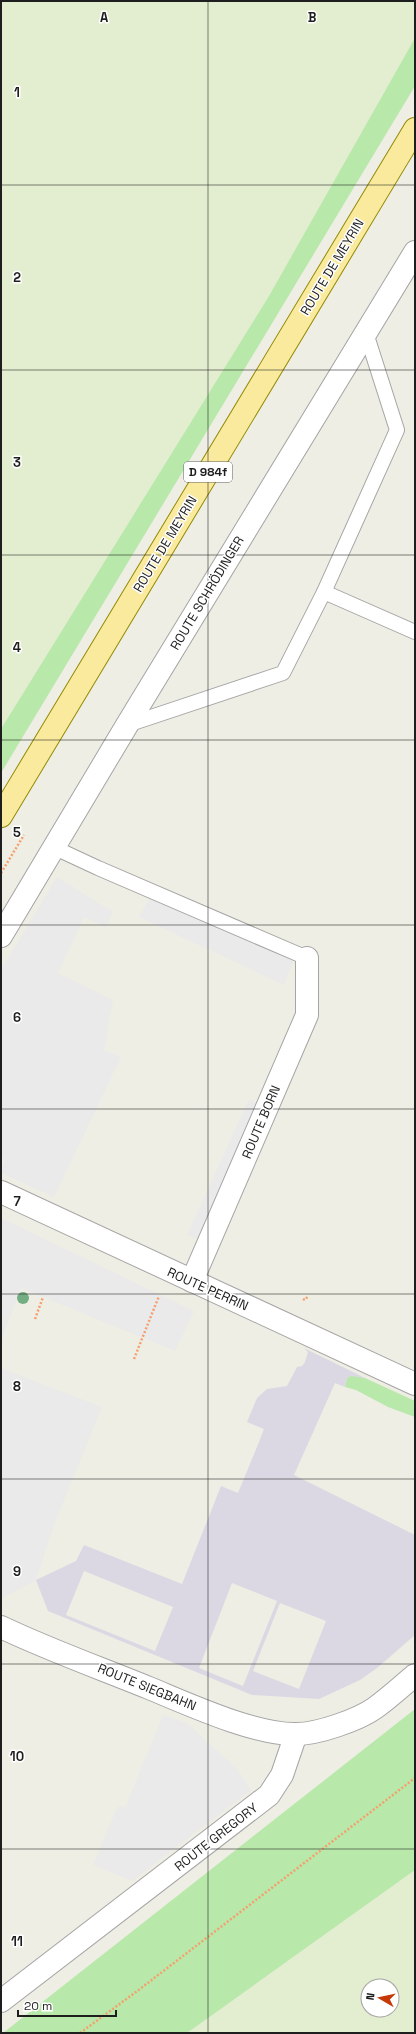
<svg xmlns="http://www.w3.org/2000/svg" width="416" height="2034" viewBox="0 0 416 2034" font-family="'Space Grotesk',sans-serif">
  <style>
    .farmland { fill: #e3edcf; fill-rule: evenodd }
    .grass { fill: #b8e8aa }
    .parking { fill: #eaeaea }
    .plaza { fill: #dbd8e4; fill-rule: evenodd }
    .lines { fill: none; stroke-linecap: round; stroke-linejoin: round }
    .service-casing { stroke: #a5a5a5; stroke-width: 16 }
    .minor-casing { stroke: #a5a5a5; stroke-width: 24 }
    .primary-casing { stroke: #938a04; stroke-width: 24 }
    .path { stroke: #f69f6d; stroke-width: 2.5; stroke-dasharray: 2 2; stroke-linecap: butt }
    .service { stroke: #fff; stroke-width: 14 }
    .minor { stroke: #fff; stroke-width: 22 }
    .primary { stroke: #f9ea9e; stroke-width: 22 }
    .tree { fill: #73ae83 }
    .grid { fill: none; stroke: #1e1e1e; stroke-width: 1; stroke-opacity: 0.55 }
    .labels { text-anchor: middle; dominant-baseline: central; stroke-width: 3; stroke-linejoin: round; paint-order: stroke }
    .shield { fill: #fff; stroke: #626262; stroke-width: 1 }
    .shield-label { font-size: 12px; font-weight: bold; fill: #1e1e1e }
    .street-label { font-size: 13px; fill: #1e1e1e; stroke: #fff }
    .grid-label { font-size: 13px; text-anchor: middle; font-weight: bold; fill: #1e1e1e; stroke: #fff; stroke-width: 3; stroke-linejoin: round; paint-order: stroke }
  </style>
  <rect width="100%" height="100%" fill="#eeeee4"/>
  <g class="farmland">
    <polygon points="1,1 415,1 415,38 269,296 1,729"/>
    <path d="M 415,1870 L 415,2033 L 187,2033 ZM 368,1986 L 392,1986 L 392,2010 L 368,2010 Z"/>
  </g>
  <g class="grass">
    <polygon points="415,38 415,86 1,773 1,729 269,296"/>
    <polygon points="351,1375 365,1378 415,1401 415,1417 388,1407 356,1390 345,1387 347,1378"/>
    <polygon points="415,1709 415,1870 187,2033 3,2033"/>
  </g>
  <g class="parking">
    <polygon points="57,877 113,912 106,927 84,917 58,973 113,1000 104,1050 121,1057 54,1197 1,1173 5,1159 1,1158 1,970"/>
    <polygon points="151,896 293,961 284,985 139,917"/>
    <polygon points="249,1099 260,1104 199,1240 187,1235"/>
    <polygon points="1,1218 194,1311 175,1351 21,1288 1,1341"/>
    <polygon points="1,1368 102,1407 53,1527 36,1580 1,1599"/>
    <polygon points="163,1715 187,1723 237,1769 251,1790 132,1881 93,1865 118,1806 125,1808"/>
  </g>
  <path class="plaza" d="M 304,1348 L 365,1378 L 351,1376 L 347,1378 L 345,1387 L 335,1383 L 294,1475 L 415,1535 L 415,1635 L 377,1668 L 360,1680 L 319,1699 L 252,1695 L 48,1611 L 36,1580 L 76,1561 L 84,1545 L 182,1584 L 221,1486 L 238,1493 L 259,1442 L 264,1429 L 247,1422 L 257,1398 L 267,1389 L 287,1386 L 297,1367 L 302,1366 L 305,1362 L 308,1352 ZM 84,1571 L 173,1607 L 155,1651 L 66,1615 ZM 232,1583 L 277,1601 L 243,1686 L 199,1668 ZM 280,1603 L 326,1621 L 299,1689 L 253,1671 Z"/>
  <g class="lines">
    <defs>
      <g id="service">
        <polyline points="324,592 415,632"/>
        <polyline points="127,725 283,673 324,592 397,430 366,333"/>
        <polyline points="55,848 98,868 307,958"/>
      </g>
      <g id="minor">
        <polyline points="1,936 127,725 415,252"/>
        <polyline points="1,1192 415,1384"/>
        <polyline points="192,1281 307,1015 307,958"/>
        <path d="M 1,1627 C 49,1650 100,1668 149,1688 C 188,1704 255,1735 296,1734 C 318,1734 358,1720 375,1708 C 389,1698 402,1686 415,1675"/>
        <polyline points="1,2001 269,1795 282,1775 296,1734"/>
      </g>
      <polyline id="primary" points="1,816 415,129"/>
    </defs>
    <use href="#service" class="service-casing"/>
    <use href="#minor" class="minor-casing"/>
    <use href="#primary" class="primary-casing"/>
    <g class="path">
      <polyline points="1,873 24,835"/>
      <polyline points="303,1299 305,1300 308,1296"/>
      <polyline points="35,1319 43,1297"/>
      <polyline points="134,1359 159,1296"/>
      <polyline points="80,2033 136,1992 415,1778"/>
    </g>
    <use href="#service" class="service"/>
    <use href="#minor" class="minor"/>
    <use href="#primary" class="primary"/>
  </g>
  <circle class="tree" cx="23" cy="1298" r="6"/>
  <path class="grid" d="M 208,1 L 208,2033M 1,185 L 415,185M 1,370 L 415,370M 1,555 L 415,555M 1,740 L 415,740M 1,925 L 415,925M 1,1109 L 415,1109M 1,1294 L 415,1294M 1,1479 L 415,1479M 1,1664 L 415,1664M 1,1849 L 415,1849"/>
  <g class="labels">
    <rect class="shield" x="184" y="462" width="48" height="20" rx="3"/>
    <g class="shield-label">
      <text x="208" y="472">D 984f</text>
    </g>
    <g class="street-label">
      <text transform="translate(332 267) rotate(-59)">ROUTE DE MEYRIN</text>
      <text transform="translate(165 544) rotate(-59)">ROUTE DE MEYRIN</text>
      <text transform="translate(207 593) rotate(-59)">ROUTE SCHRÖDINGER</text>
      <text transform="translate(261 1122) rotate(-67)">ROUTE BORN</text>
      <text transform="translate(208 1289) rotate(24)">ROUTE PERRIN</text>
      <text transform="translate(147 1687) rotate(22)">ROUTE SIEGBAHN</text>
      <text transform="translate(216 1837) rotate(-38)">ROUTE GREGORY</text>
    </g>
  </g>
  <g class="grid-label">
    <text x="104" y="22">A</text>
    <text x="312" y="22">B</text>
    <text x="17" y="97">1</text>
    <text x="17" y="282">2</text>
    <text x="17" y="467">3</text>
    <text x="17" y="652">4</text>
    <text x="17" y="837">5</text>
    <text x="17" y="1022">6</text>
    <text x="17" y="1206">7</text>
    <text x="17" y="1391">8</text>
    <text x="17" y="1576">9</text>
    <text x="17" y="1761">10</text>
    <text x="17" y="1946">11</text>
  </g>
  <rect width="416" height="2034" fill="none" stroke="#1e1e1e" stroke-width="4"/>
  <g transform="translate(380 1998) rotate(279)"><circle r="19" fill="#ffffff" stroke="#a5a5a5"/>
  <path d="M0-3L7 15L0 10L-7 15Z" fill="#c63805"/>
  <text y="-6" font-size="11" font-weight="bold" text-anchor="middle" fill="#1e1e1e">N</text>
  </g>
  <path d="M18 2010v6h98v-6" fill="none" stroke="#1e1e1e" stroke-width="2"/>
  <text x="24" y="2010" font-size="12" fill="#1e1e1e" stroke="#ffffff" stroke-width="3" paint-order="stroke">20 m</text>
</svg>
